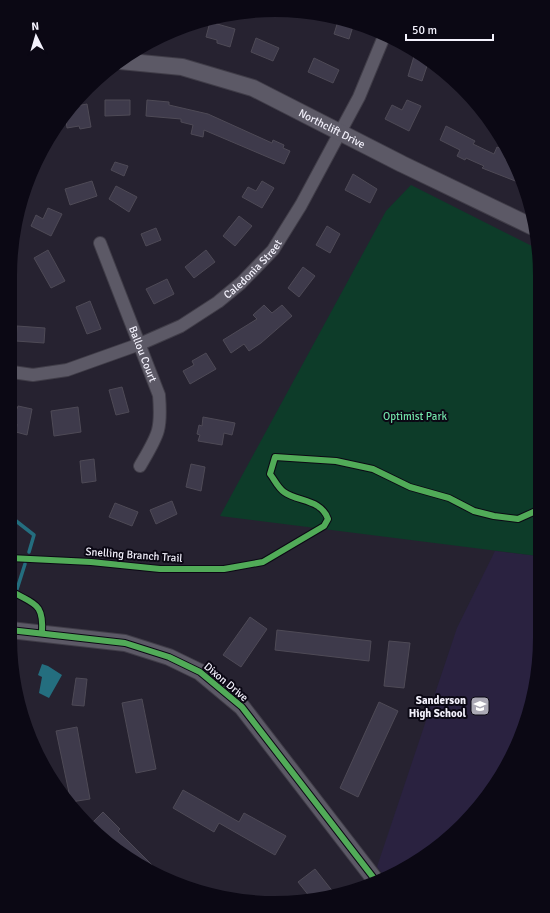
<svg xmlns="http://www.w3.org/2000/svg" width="550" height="913" viewBox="0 0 550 913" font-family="Signika,sans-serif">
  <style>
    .built { fill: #2a2240 }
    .green { fill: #0d3c29 }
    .water { fill: #246e7f }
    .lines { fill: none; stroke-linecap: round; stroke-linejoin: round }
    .stream { stroke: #246e7f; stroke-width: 3.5 }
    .building { fill: #3e3a4b; stroke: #4e4a56 }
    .street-casing { stroke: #403d48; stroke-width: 14 }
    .secondary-casing { stroke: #403d48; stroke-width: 18 }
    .street { stroke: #5c5966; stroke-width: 12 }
    .secondary { stroke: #5c5966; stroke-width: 16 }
    .cycleway-casing { stroke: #0b0814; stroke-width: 8 }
    .cycleway { stroke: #51ab58; stroke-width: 6 }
    .labels { text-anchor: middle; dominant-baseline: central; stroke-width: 4; stroke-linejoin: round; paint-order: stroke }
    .street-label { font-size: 11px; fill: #f3f1fc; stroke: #0b0814 }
    .park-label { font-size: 11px; fill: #71e0a8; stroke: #0b0814 }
    .poi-label { font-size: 11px; font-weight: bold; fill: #f3f1fc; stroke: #0b0814; text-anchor: end }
  </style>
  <rect width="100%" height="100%" fill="#262230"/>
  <polygon class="built" points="495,551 538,556 538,672 520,739 485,799 422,858 385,877 377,867 457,628"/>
  <polygon class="green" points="411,185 538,249 539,257 538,556 220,516 386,211"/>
  <polygon class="water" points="42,664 48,666 62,675 49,698 39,693 42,677 38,675"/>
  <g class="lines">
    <g class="stream">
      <polyline points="11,517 34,535 29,552"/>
      <polyline points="11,608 25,564"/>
    </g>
  </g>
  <g class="building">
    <polygon points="339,18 354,23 349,39 334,34"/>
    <polygon points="210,22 235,29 230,47 217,43 217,40 206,37"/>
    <polygon points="256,38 279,48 273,61 251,52"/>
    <polygon points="415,53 429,60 422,81 408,76"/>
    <polygon points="314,58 339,70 333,83 308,72"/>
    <polygon points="105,100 130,100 130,115 105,116"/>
    <polygon points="147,100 169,102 169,105 208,114 272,143 273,140 284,145 283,148 290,151 284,164 204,130 203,137 191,134 193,125 181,122 181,119 146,116"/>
    <polygon points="407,100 421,106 409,131 385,119 392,105 402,110"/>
    <polygon points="87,104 91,127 80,129 79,126 67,128 65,114 71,107"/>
    <polygon points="446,126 475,141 473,144 494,154 497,147 509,152 505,159 514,163 523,184 482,168 484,166 466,158 465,160 457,156 460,150 440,140"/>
    <polygon points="115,162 128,166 124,176 111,170"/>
    <polygon points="353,174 377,189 370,203 345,190"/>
    <polygon points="92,181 97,196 70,205 65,189"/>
    <polygon points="262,181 274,188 262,208 242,197 248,187 256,191"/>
    <polygon points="116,186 137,197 129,212 109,199"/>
    <polygon points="48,208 62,214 51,236 31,226 36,215 43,219"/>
    <polygon points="239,216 252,226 235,246 223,236"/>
    <polygon points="327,226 340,234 330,253 316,245"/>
    <polygon points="156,228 161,240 146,246 141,234"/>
    <polygon points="48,250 65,281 51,288 34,258"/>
    <polygon points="206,250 215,262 194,278 185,267"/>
    <polygon points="303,267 315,276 299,297 288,288"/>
    <polygon points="167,279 174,294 154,304 146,289"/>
    <polygon points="90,301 101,329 87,334 76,307"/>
    <polygon points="264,305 272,313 282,305 292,316 261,343 249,351 244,344 231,353 223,340 257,319 253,315"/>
    <polygon points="17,326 45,328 44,343 16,341"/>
    <polygon points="206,353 216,369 190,384 183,371 194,365 192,361"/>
    <polygon points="122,387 129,412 116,415 109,390"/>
    <polygon points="18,406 32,409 27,435 16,432 17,424 11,423 11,407 17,409"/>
    <polygon points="78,407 81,432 54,436 51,411"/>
    <polygon points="203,417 235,423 232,435 224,433 222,445 198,441 200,435 197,434 199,425 202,426"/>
    <polygon points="94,459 96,481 82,483 80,461"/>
    <polygon points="191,464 205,467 201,491 186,487"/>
    <polygon points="172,501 177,514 156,524 150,510"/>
    <polygon points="115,503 138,512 132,526 109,517"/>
    <polygon points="250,617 267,629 241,667 223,655"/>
    <polygon points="277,630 371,641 369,661 275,650"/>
    <polygon points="389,641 410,643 404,688 384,686"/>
    <polygon points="76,678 87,679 84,706 72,705"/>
    <polygon points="142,699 156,769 136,773 122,703"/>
    <polygon points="379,702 398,711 358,797 340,788"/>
    <polygon points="77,727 90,799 71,802 56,731"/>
    <polygon points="183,790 239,822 244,813 286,836 275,855 219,823 214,832 173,808"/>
    <polygon points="103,812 120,829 118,831 155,868 154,870 114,848 90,825"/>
    <polygon points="315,869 334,893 310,897 298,882"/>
  </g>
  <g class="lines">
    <defs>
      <g id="street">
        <path id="s1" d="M 100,243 L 159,395 C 162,431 158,435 140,466"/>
        <path id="s2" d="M 12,372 L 33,375 L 67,370 L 140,344 L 181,326 L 218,302 L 241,283 L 273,250 L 301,205 L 359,97 L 385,34"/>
      </g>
      <g id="secondary">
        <path id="s3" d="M 120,61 L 182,67 L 253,88 L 402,164 L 533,227"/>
        <polyline points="10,630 125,643 169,657 200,672 242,707 376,881"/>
      </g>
    </defs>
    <use href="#street" class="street-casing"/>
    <use href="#secondary" class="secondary-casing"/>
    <use href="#street" class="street"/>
    <use href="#secondary" class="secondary"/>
    <defs>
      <g id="cycleway">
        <path d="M 10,558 L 91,562 L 160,569 L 224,569 L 263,562 L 324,526 L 328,519 C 321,499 298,502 284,492 C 278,488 274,479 270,474 L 275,457 L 336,461 L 373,469 L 410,487 L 449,498 L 474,511 L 494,516 L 518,519 L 538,510"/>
        <path d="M 10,590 C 33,605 44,601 42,633"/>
        <polyline points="10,630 125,643 169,657 200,672 242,707 376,881"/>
      </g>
    </defs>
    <use href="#cycleway" class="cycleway-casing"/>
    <use href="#cycleway" class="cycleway"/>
  </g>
  <defs>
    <symbol id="school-square" viewBox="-11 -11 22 22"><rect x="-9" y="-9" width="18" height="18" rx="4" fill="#aba9b5" stroke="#0b0814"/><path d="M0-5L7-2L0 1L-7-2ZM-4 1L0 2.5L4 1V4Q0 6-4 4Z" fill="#fff"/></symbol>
  </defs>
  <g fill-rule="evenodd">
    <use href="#school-square" x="469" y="695" width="22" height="22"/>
  </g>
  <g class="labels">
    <g class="street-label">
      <text stroke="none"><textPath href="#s3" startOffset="225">Northclift Drive</textPath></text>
      <text stroke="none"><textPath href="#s2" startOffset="270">Caledonia Street</textPath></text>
      <text stroke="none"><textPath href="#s1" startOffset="119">Ballou Court</textPath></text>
      <text transform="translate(134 555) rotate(4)">Snelling Branch Trail</text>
      <text transform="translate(226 682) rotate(40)">Dixon Drive</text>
    </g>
    <g class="park-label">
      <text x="415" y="416">Optimist Park</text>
    </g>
    <g class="poi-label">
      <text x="466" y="700">Sanderson<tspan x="466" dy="13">High School</tspan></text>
    </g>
  </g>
  <path d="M0 0H550V913H0ZM275 17H275A258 258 0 0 1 533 275V638A258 258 0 0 1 275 896H275A258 258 0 0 1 17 638V275A258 258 0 0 1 275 17Z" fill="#0b0814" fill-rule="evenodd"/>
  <g transform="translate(36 36) rotate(355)" stroke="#0b0814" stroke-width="3" paint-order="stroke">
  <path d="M0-3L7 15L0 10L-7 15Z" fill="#f3f1fc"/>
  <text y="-6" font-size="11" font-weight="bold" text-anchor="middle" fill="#f3f1fc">N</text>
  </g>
  <path d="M406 34v6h87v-6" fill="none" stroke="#f3f1fc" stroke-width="2"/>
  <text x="412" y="34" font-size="12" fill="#f3f1fc" stroke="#0b0814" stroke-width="3" paint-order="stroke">50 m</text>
</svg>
